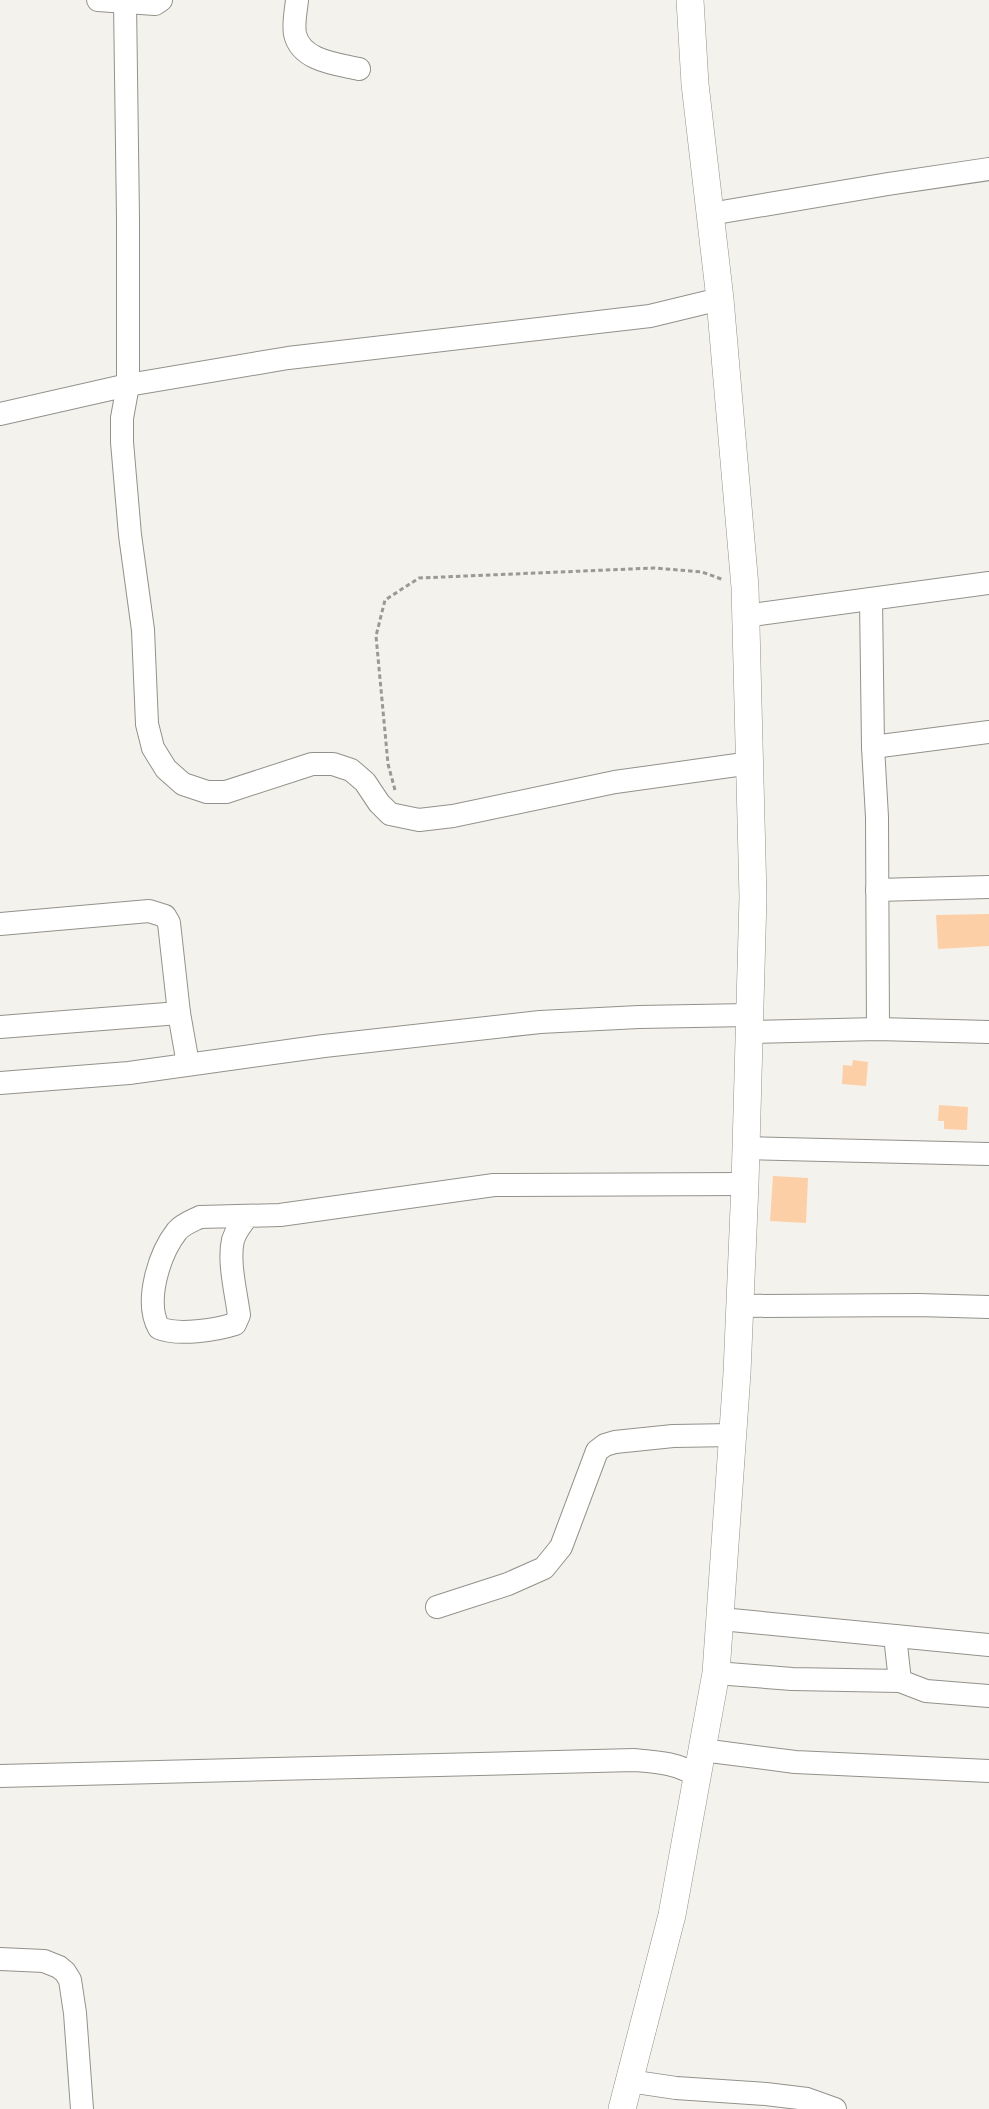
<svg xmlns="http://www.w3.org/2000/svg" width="989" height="2109" viewBox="0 0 989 2109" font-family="Lato,sans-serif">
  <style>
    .building { fill: #fdcfa7 }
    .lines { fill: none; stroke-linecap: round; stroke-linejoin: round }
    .minor-casing { stroke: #92918b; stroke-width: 24 }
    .major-casing { stroke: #92918b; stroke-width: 28 }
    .path { stroke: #9a9994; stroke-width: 3; stroke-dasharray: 4.5 3; stroke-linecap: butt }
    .minor { stroke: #fff; stroke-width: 22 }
    .major { stroke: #fff; stroke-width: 27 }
  </style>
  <rect width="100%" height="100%" fill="#f4f2ec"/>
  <g class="building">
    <polygon points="989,914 989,946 938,949 936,915"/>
    <polygon points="853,1060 868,1062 866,1086 842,1084 843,1065 852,1066"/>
    <polygon points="939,1105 968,1107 967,1130 944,1129 944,1121 938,1121"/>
    <polygon points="773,1176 808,1178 806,1223 770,1221"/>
  </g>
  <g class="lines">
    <defs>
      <g id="minor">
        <polyline points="98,0 155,4 161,0"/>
        <path d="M 297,0 C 296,11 293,23 295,34 C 301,61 337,64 359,69"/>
        <polyline points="125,2 128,219 128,385 122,418 122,442 130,535 143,630 147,724 153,748 166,769 183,784 207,792 226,792 312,764 333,764 351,770 365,782 379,803 390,814 419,820 453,816 615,782 751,763"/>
        <polyline points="710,214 888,184 989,169"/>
        <polyline points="0,414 128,385 288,358 650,316 720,299"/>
        <polyline points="871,599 873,747 877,817 878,1029"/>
        <polyline points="745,616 989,583"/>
        <polyline points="873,747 989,732"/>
        <polyline points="877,890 989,887"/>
        <polyline points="0,924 149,911 165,916 169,923 179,1013 0,1027"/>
        <polyline points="179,1013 188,1064"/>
        <polyline points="749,1032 878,1029 989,1032"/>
        <polyline points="0,1083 129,1073 324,1046 540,1022 639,1017 749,1015"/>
        <polyline points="746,1148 989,1154"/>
        <path d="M 248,1216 C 242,1223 236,1230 233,1240 C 228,1261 236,1293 239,1315 L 235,1324 C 216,1330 178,1336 159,1328 C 144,1302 159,1254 177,1231 C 183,1224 192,1221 200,1217 L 280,1215 L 494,1185 L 745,1184"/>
        <polyline points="740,1306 918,1305 989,1307"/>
        <polyline points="437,1607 508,1584 544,1568 561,1547 597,1451 605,1445 615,1442 673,1436 733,1435"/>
        <polyline points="721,1619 989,1645"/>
        <polyline points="895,1636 900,1681"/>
        <polyline points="716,1673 792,1679 900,1681 926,1691 989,1696"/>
        <polyline points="702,1750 795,1762 989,1771"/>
        <path d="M 0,1776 L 634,1760 C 657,1762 678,1763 697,1776"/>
        <polyline points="0,1959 44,1961 59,1967 65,1972 70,1980 75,2013 82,2109"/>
        <polyline points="629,2081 676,2088 766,2094 807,2099 835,2109"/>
      </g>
      <polyline id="major" points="622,2109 672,1915 716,1673 737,1373 745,1184 753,897 745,587 720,299 695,84 690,0"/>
    </defs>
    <use href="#minor" class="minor-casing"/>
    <use href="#major" class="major-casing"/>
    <polyline class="path" points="395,790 388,764 376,636 385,600 419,578 654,568 702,572 724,580"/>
    <use href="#minor" class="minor"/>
    <use href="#major" class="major"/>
  </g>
</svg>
